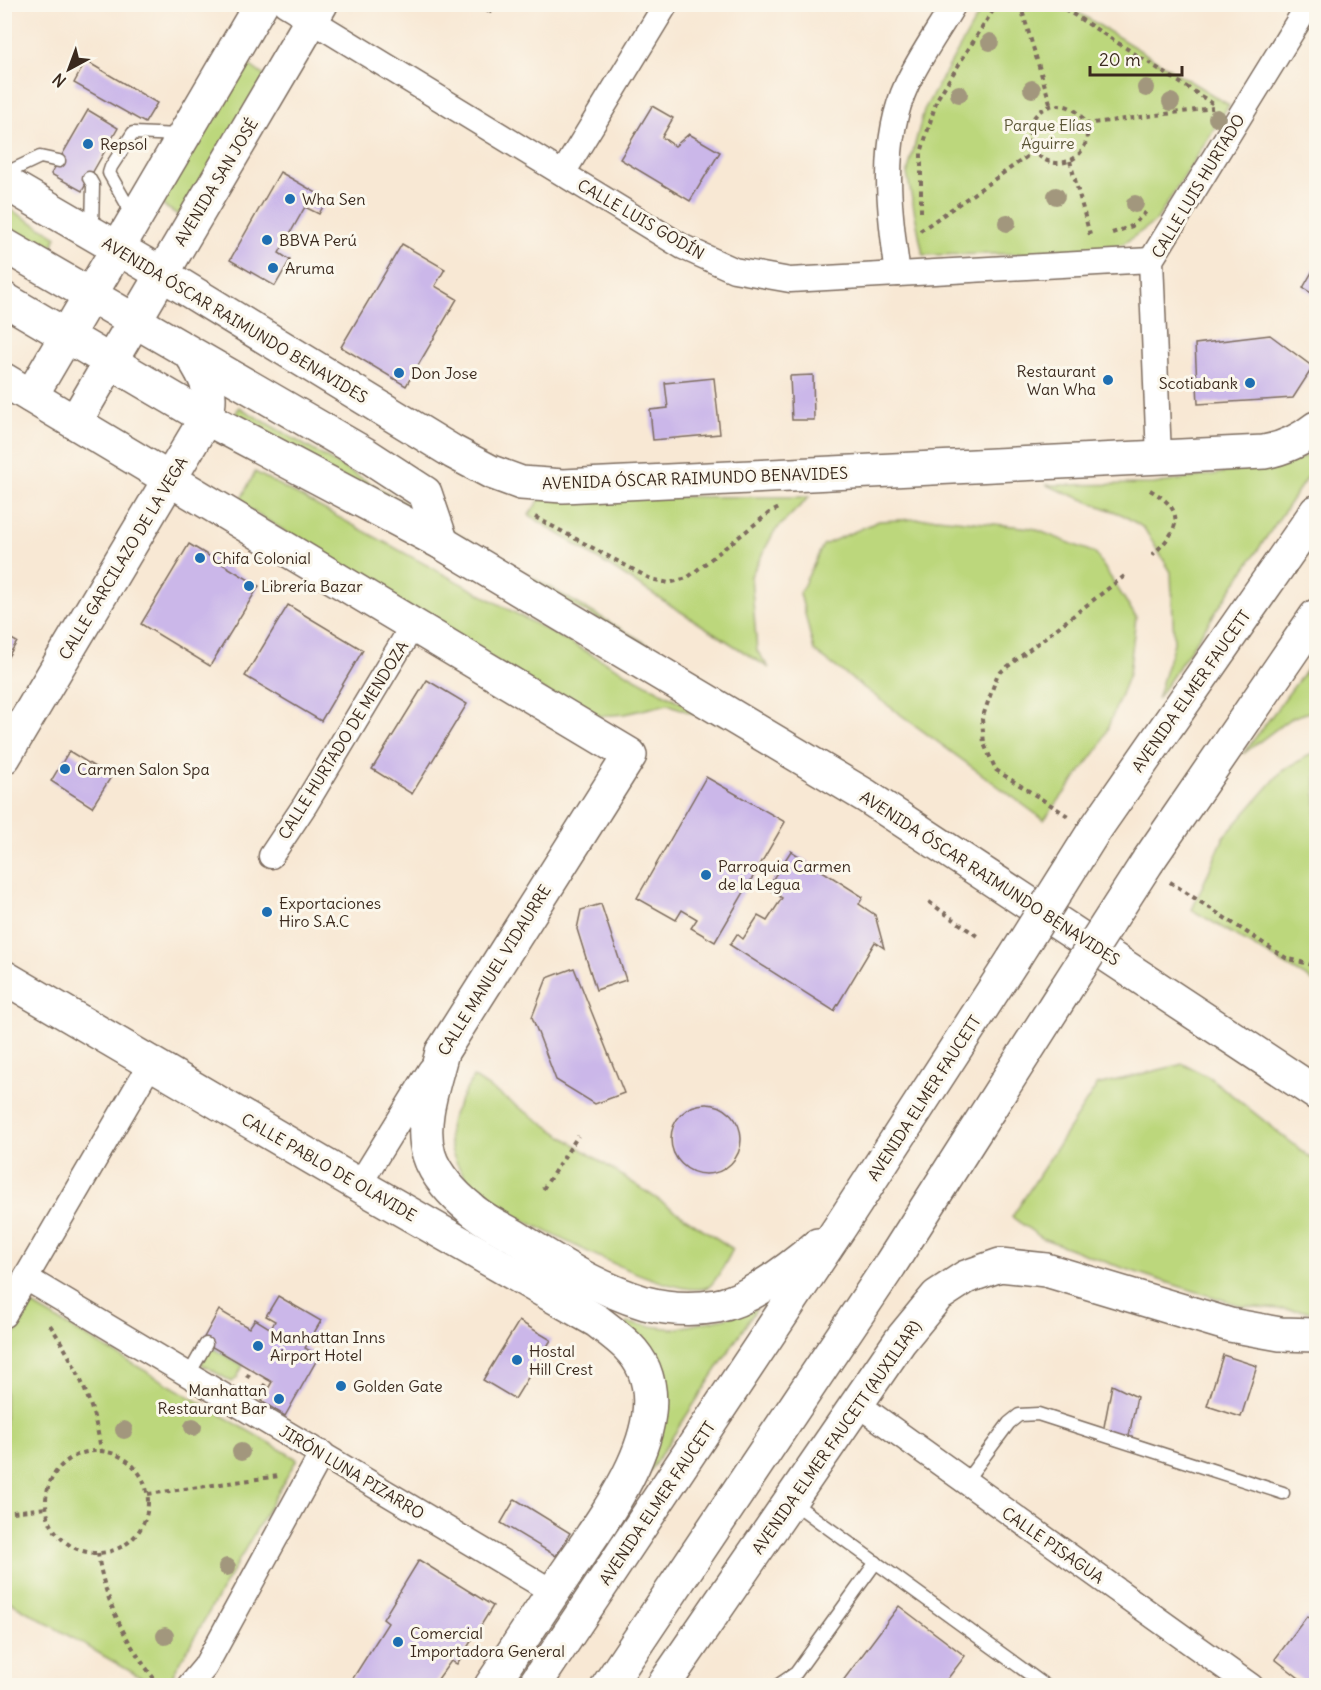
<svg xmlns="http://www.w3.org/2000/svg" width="1321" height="1690" viewBox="0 0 1321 1690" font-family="Delius,sans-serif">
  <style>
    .green { fill: #bcd77c; stroke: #7c804d; stroke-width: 1.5 }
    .building { fill: #cbb7e9 }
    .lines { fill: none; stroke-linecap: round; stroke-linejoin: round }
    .lane-casing { stroke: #7d6c5e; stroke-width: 15 }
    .street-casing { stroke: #7d6c5e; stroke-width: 27 }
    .secondary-casing { stroke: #7d6c5e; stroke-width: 36 }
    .primary-casing { stroke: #7d6c5e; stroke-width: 36 }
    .path { stroke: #7d6c5e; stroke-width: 4; stroke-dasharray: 4.5 4.5; stroke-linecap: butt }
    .lane { stroke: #fff; stroke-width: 12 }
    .street { stroke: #fff; stroke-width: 24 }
    .secondary { stroke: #fff; stroke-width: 33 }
    .primary { stroke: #fff; stroke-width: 33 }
    .primary-bridge-casing { stroke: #7d6c5e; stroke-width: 36; stroke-linecap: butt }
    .primary-bridge { stroke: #fff; stroke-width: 33 }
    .tree { fill: #a2977d }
    .poi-dot { fill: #1f6fb2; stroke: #fbf7ec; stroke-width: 2 }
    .labels { text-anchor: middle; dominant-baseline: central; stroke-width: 6; stroke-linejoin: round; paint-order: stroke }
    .park-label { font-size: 16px; fill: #5b5536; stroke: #fbf7ec }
    .poi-label { font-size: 16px; fill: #3b2a1e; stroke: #fbf7ec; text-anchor: start }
    .street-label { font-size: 16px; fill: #3b2a1e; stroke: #fbf7ec }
  </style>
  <rect width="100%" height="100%" fill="#fbf7ec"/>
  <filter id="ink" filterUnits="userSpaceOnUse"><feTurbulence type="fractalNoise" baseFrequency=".0167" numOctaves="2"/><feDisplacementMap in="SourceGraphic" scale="12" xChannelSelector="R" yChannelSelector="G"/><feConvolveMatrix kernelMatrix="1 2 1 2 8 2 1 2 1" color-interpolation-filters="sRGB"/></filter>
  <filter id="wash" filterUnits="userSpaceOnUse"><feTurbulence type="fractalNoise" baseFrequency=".008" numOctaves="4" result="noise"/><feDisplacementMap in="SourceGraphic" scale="24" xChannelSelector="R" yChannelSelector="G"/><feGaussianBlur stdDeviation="1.35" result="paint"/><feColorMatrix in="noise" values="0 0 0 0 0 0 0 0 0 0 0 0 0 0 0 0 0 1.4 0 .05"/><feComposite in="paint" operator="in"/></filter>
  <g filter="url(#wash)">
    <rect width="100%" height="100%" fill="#f8e8d4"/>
    <g class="green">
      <polygon points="984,5 1066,5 1229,105 1156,221 1123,244 1068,253 923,255 907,174 924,110"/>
      <polygon points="245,62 267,78 181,217 159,203"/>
      <polygon points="4,206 56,236 49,257 5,230"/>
      <polygon points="239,407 697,673 233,420"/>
      <polygon points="1316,452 1316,464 1157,699 1174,643 1171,572 1144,528 1123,515 1046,485 1154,484 1291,462"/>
      <polygon points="255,472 722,725 668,704 625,714 587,717 239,503"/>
      <polygon points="542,496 809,497 774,532 751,576 757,651 769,668 529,515"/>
      <polygon points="937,518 1032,528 1095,553 1136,617 1129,674 1101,745 1044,820 814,651 800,593 823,545 879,521"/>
      <polygon points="1316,657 1316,710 1291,718 1243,754"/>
      <polygon points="1316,751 1316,983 1192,910 1224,837 1282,771"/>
      <polygon points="1183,1064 1209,1077 1316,1162 1316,1312 1243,1306 1178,1286 1111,1264 1042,1238 1012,1217 1097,1085"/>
      <path d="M 473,1077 L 733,1249 C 728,1258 716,1283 708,1287 C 675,1303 527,1221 491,1203 C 468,1184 443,1155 450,1123 C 453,1110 467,1090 473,1077 Z"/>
      <polygon points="32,1305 297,1459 167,1685 154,1685 5,1599 5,1352"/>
      <polygon points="757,1308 633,1497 653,1414 627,1328 627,1323 674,1329 725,1318"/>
      <polygon points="211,1347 243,1365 237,1378 232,1382 201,1364"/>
    </g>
    <g id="blocks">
      <g class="building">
        <polygon points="476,4 495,4 490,13"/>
        <polygon points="86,61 157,103 145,123 74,83"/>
        <polygon points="652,106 673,118 662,137 675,146 689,134 720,152 690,201 620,159"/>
        <polygon points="88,110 118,128 82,191 51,174"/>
        <polygon points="280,172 327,199 319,214 305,207 279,253 290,260 275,286 230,260"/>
        <polygon points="402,244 445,269 435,286 457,299 406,386 341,347"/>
        <polygon points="1316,265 1316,296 1303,288"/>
        <polygon points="1270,335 1313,367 1293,398 1198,404 1195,344"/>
        <polygon points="813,375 814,420 792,420 790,376"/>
        <polygon points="714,378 720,434 653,440 650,410 668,408 665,383"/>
        <polygon points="189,544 259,586 210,666 141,624"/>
        <polygon points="288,605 363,650 321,721 245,676"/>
        <polygon points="4,635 17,642 4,663"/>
        <polygon points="427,680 467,704 412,794 372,769"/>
        <polygon points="69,751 111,777 92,807 51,781"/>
        <polygon points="706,777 785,822 715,942 691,928 697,919 682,910 676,920 637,898"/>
        <polygon points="791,851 863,897 859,904 875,915 884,948 875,942 834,1011 730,945 737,934 743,939 758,916 767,921 782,898 767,888"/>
        <polygon points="601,904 626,980 596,990 577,929 581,910"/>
        <polygon points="574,968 624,1093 595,1104 556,1080 532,1017 547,978"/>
        <circle cx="706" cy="1139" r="35"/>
        <polygon points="278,1296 321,1321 305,1348 319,1356 285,1416 261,1401 272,1382 202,1341 219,1310 249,1328 255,1319 271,1329 275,1321 266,1316"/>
        <polygon points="519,1321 551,1340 515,1399 483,1380"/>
        <polygon points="1223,1355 1257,1366 1241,1417 1207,1406"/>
        <polygon points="1112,1385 1137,1397 1129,1436 1103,1432"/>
        <polygon points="515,1499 570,1533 556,1556 501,1523"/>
        <polygon points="419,1560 493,1606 457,1664 451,1661 433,1686 348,1686 388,1623 383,1619"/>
        <polygon points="899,1606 965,1656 942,1686 839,1686"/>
        <polygon points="1307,1616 1316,1624 1316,1674 1308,1685 1275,1659"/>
      </g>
    </g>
  </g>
  <g filter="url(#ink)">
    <use href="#blocks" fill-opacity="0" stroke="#7d6c5e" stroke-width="1.5"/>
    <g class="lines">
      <defs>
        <g id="lane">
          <polyline points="4,174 40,157 59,161"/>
          <polyline points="89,178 93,185 92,229"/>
          <polyline points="133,215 109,173 111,167 133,133 180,135"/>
          <polyline points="189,1374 206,1344"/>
          <polyline points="965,1482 1009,1423 1019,1415 1038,1414 1283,1493"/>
          <polyline points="791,1501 1046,1686"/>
          <polyline points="777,1686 796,1673 876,1562"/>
        </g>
        <g id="street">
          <polyline points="285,4 683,247 734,270 790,280 1151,260"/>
          <polyline points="563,173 666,4"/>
          <path d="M 898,274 C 889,212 880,142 907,84 C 920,56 939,30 954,4"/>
          <polyline points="1159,457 1151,260 1309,4"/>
          <polyline points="271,856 305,805 413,625"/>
          <polyline points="359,1185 430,1070"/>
          <polyline points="26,1278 553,1592"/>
          <polyline points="4,1315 151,1063"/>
          <polyline points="856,1403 1251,1686"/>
          <polyline points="189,1686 205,1667 322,1453"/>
        </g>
        <g id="secondary">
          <path d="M 4,182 L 162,274 L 453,452 L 491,472 L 521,483 L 563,486 L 1264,452 C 1285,448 1300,441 1316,428"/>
          <polyline points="4,380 630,755 442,1052"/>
          <polyline points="31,396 261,4"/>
          <polyline points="75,422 321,4"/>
          <path d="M 4,757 L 206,418 C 214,390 206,378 191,354"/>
          <path d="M 4,977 L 359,1185 L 597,1321 C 615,1335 635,1348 644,1370 C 671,1436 597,1527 562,1579 C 538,1614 515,1650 491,1686"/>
          <polyline points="663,1686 900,1341 937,1296 966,1277 1000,1265 1046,1270 1230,1325 1280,1334 1316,1335"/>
        </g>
        <g id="primary">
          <polyline points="4,245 365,454 425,493 442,543"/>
          <polyline points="4,299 206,418 442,543 866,796 1316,1093"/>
          <polyline points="1094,831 1316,512"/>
          <polyline points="1148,861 1316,616"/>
          <path d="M 442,1052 C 434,1084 419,1122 429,1155 C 435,1175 454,1195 470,1208 C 483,1220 501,1228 516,1237 C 557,1263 598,1289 645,1303 C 668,1309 694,1310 717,1306 C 752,1299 791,1268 818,1245"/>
          <polyline points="534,1686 842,1224 1013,960"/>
          <polyline points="608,1686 890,1265 1065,990"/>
        </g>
      </defs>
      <use href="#lane" class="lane-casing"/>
      <use href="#street" class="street-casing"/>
      <use href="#secondary" class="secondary-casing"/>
      <use href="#primary" class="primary-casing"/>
      <g class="path">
        <polyline points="1020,4 1051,106"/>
        <polyline points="1057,4 1215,105"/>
        <circle cx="1058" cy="134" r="29"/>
        <polyline points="1085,124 1213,108"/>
        <polyline points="1070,161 1090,235"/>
        <polyline points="921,212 921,153 937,99 997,4"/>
        <polyline points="920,231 1035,151"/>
        <polyline points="1112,233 1132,226 1146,212"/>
        <path d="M 1150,490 C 1187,511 1180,530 1152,555"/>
        <polyline points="535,517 651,579 669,583 687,578 769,513 779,508"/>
        <polyline points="1068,816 996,770 984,744 982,719 997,676 1003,670 1127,574"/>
        <polyline points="1170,882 1286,958 1316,966"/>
        <polyline points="929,902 977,936"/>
        <polyline points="543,1189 578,1136"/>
        <path d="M 50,1325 C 76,1364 95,1405 101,1451"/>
        <polyline points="247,1378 251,1370"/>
        <polyline points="263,1388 268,1379"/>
        <circle cx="97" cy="1502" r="51"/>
        <polyline points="148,1494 279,1476"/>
        <polyline points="4,1513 46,1508"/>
        <path d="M 98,1553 C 104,1602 128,1647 160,1686"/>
      </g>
      <use href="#lane" class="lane"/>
      <use href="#street" class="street"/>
      <use href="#secondary" class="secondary"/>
      <use href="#primary" class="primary"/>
      <defs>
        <g id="primary-bridge">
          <polyline points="1013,960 1094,831"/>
          <polyline points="1065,990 1148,861"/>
        </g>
      </defs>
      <use href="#primary-bridge" class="primary-bridge-casing"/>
      <use href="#primary-bridge" class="primary-bridge"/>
    </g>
    <g class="tree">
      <circle cx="990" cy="42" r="9"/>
      <circle cx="1146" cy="88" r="9"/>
      <circle cx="1032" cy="89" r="9"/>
      <circle cx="959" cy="94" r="9"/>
      <circle cx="1171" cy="102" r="9"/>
      <circle cx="1217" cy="118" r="9"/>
      <circle cx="1056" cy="196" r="9"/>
      <circle cx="1135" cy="204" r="9"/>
      <circle cx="1007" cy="223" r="9"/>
      <circle cx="193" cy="1427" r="9"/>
      <circle cx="124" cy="1430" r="9"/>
      <circle cx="241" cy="1452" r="9"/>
      <circle cx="227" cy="1567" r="9"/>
      <circle cx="165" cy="1636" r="9"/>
    </g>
  </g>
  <g class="poi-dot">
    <circle cx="88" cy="144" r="6"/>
    <circle cx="290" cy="199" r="6"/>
    <circle cx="267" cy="240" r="6"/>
    <circle cx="273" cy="268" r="6"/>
    <circle cx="399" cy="373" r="6"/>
    <circle cx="1108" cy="380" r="6"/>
    <circle cx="1250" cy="383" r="6"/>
    <circle cx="200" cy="558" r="6"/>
    <circle cx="249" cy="586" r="6"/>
    <circle cx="65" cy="769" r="6"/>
    <circle cx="706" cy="875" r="6"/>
    <circle cx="267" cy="912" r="6"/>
    <circle cx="258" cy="1346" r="6"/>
    <circle cx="517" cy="1360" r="6"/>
    <circle cx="341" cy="1386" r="6"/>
    <circle cx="279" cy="1399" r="6"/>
    <circle cx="398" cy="1642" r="6"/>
  </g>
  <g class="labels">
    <g class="park-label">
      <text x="1048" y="125">Parque Elías<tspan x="1048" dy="18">Aguirre</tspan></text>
    </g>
    <g class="poi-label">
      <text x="100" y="144">Repsol</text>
      <text x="302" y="199">Wha Sen</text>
      <text x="279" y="240">BBVA Perú</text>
      <text x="285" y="268">Aruma</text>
      <text x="1096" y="371" text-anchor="end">Restaurant<tspan x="1096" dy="18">Wan Wha</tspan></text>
      <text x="411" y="373">Don Jose</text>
      <text x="1238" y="383" text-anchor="end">Scotiabank</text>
      <text x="212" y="558">Chifa Colonial</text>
      <text x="261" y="586">Librería Bazar</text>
      <text x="77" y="769">Carmen Salon Spa</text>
      <text x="718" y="866">Parroquia Carmen<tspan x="718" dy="18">de la Legua</tspan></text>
      <text x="279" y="903">Exportaciones<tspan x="279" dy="18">Hiro S.A.C</tspan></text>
      <text x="270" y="1337">Manhattan Inns<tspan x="270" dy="18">Airport Hotel</tspan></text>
      <text x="529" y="1351">Hostal<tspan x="529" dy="18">Hill Crest</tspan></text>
      <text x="353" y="1386">Golden Gate</text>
      <text x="267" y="1390" text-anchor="end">Manhattan<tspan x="267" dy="18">Restaurant Bar</tspan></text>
      <text x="410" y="1633">Comercial<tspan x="410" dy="18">Importadora General</tspan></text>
    </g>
    <g class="street-label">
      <text transform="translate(216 182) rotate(-59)">AVENIDA SAN JOSÉ</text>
      <text transform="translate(1198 186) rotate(-59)">CALLE LUIS HURTADO</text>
      <text transform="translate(641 219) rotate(30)">CALLE LUIS GODÍN</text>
      <text transform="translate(235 320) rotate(31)">AVENIDA ÓSCAR RAIMUNDO BENAVIDES</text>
      <text transform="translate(695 478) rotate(-2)">AVENIDA ÓSCAR RAIMUNDO BENAVIDES</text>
      <text transform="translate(123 558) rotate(-59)">CALLE GARCILAZO DE LA VEGA</text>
      <text transform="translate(1191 691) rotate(-55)">AVENIDA ELMER FAUCETT</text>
      <text transform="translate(343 740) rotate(-58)">CALLE HURTADO DE MENDOZA</text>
      <text transform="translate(990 878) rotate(33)">AVENIDA ÓSCAR RAIMUNDO BENAVIDES</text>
      <text transform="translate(494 970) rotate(-58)">CALLE MANUEL VIDAURRE</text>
      <text transform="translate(924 1098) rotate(-57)">AVENIDA ELMER FAUCETT</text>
      <text transform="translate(329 1167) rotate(30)">CALLE PABLO DE OLAVIDE</text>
      <text transform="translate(836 1437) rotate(-55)">AVENIDA ELMER FAUCETT (AUXILIAR)</text>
      <text transform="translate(352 1472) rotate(31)">JIRÓN LUNA PIZARRO</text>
      <text transform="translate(657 1503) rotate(-56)">AVENIDA ELMER FAUCETT</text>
      <text transform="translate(1053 1545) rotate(35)">CALLE PISAGUA</text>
    </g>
  </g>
  <rect width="1321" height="1690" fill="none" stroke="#fbf7ec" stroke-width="24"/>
  <g transform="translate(69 69) rotate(221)" stroke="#fbf7ec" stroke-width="4.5" paint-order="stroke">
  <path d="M0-4.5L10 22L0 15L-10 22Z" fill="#3b2a1e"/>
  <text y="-9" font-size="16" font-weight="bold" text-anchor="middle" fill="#3b2a1e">N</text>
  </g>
  <path d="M1090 66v9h92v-9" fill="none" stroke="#3b2a1e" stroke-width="3"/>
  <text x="1099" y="66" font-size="18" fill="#3b2a1e" stroke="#fbf7ec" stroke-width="4.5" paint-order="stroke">20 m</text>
</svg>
